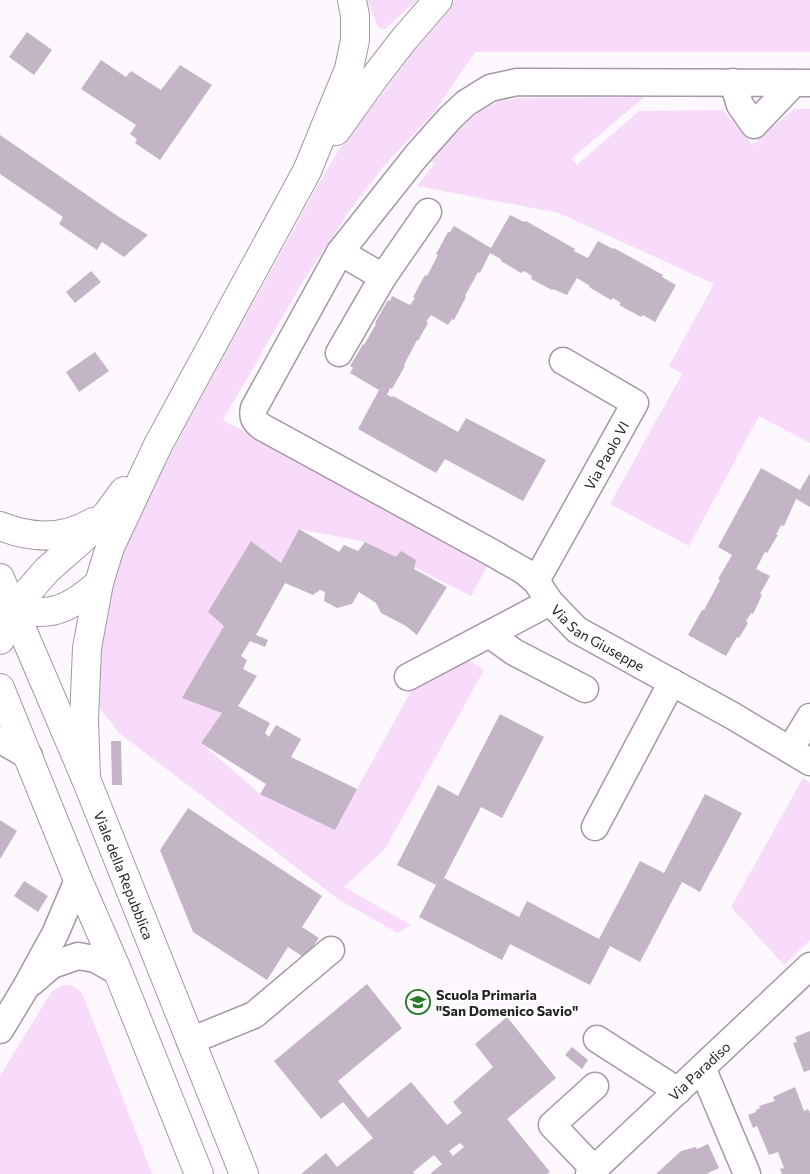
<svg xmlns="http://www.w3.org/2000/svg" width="810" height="1174" viewBox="0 0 810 1174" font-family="Commissioner,sans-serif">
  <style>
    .green { fill: #f8dafb }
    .building { fill: #c3b5c5; fill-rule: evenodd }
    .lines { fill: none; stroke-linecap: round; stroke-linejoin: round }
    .minor-casing { stroke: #a597a6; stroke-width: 29 }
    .major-casing { stroke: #a597a6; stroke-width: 30 }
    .highway-casing { stroke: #a597a6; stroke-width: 30 }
    .minor { stroke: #fff; stroke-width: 26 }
    .major { stroke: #fff; stroke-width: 28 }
    .highway { stroke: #fff; stroke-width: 28 }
    .labels { text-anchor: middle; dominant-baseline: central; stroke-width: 4; stroke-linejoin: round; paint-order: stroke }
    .street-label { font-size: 14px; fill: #262126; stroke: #fff }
    .poi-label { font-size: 14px; font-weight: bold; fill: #262126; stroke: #fff; text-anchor: start }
  </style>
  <rect width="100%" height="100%" fill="#fdf7fe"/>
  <g class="green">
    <polygon points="367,0 417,0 385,29 380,29 377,25"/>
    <polygon points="456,0 810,0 810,52 475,52 434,112 382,168 351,209 305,278 223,420 488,564 471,596 365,542 299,529 281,563 251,541 224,626 185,694 222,713 201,743 260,794 357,789 421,673 467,659 484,670 385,849 344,887 411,925 398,933 338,899 119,733 96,703 95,667 110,585 131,530 188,422 320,181 337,153 445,11"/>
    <polygon points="644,97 571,159 577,165 639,111 723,110 752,145 794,109 810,109 810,443 759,416 689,546 610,504 682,374 669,366 714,284 559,213 417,186 434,164 429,161 467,122 484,108 497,102 518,98"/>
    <polygon points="803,778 810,783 810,940 784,965 731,907"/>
    <path d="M 64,985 C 73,985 78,988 83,995 L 152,1174 L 0,1174 L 0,1076 L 52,991 Z"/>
  </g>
  <g class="building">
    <polygon points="27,32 52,50 34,75 9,57"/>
    <polygon points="101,60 126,77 131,71 161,90 180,65 212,85 160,160 135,143 137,139 130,134 136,125 81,89"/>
    <polygon points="0,135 119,217 148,235 124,257 102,242 97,250 59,224 63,217 0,174"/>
    <polygon points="510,215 524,222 526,221 575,249 574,251 588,258 598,241 613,249 614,248 663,275 662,277 676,285 655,322 643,315 641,317 619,305 621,303 613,298 611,300 589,287 590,286 577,278 567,295 553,289 552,290 531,279 532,276 524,271 521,273 501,261 501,259 490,253 480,273 478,272 465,296 466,297 454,320 452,319 448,325 431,315 426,322 428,323 418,341 417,340 404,365 405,366 392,389 390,388 387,395 392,397 393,396 458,432 466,418 546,460 523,501 445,459 436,473 358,429 379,390 350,373 353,368 350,366 363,344 364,345 376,324 375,323 388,300 390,301 392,296 410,305 415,298 413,297 425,275 427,276 438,255 436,254 448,232 450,232 454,226 491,248"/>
    <polygon points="91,271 101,282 75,303 66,292"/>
    <polygon points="95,352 109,371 79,392 66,372"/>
    <polygon points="761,468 800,490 810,473 810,507 796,499 784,526 781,525 776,535 778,535 767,553 765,552 756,569 770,576 760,594 762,595 753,614 751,613 746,621 748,623 739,638 737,637 726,656 688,635 702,610 704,610 720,580 718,579 732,555 718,547"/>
    <polygon points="299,529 339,552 344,545 358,551 365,542 396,557 401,551 416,560 414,569 447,587 417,635 406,626 381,613 376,603 359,592 352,604 337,608 324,601 325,592 320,590 313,595 285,583 256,635 268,640 265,647 250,641 241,656 247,660 243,669 257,676 238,706 270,723 265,733 269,737 276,725 301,739 291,757 357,789 335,830 260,794 266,784 201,743 222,713 182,698 224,626 208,612 251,541 281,563"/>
    <polygon points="500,714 544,737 502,818 481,807 444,878 519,917 527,901 599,939 640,861 664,873 705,794 742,813 700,892 682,882 640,962 610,946 590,985 510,944 502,960 419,917 436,885 397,865 438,785 458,796"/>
    <polygon points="111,741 121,741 122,785 112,785"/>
    <polygon points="188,808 322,896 302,927 319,938 305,958 288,947 267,980 193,932 160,850"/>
    <polygon points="0,820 17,831 0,859"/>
    <polygon points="24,881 48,896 38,912 14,896"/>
    <path d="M 367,984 L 402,1028 L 338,1081 L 368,1118 L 411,1082 L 447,1125 L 462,1113 L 453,1102 L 493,1067 L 475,1044 L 507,1017 L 556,1078 L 507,1119 L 550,1172 L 547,1174 L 430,1174 L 442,1164 L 434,1155 L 413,1172 L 415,1174 L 301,1174 L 326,1153 L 337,1167 L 373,1138 L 343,1102 L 321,1119 L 274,1061 ZM 460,1143 L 464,1147 L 453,1156 L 449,1151 Z"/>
    <polygon points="810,1031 810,1070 804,1072 793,1043 797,1042 795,1037"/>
    <polygon points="572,1047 588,1060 582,1069 565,1055"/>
    <polygon points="795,1087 804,1111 808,1109 810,1113 810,1174 782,1174 780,1169 784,1168 778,1152 769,1155 757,1126 753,1128 748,1115 756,1112 756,1110 760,1108 759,1106 775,1101 773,1097"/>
    <polygon points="708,1144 719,1168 708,1173 708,1174 656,1174 681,1151 696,1147 697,1149"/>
  </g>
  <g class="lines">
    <defs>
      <g id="minor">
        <polyline points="733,82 740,105 754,125 794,83"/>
        <path id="s1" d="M 810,83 L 517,82 L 490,88 L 466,103 L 450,118 L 417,155 L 340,252 L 254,408 C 252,417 254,421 262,427 L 489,551 L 524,571 L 536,581 L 550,602 L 577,630 L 733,716 L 810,762"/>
        <polyline points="383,277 428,212"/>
        <polyline points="339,353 383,277 340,252"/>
        <path id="s2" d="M 536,581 L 635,403 L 563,361"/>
        <polyline points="489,634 514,652 585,689"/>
        <polyline points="408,677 550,602"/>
        <polyline points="0,740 29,756"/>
        <polyline points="790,750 810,717"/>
        <polyline points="595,827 672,682"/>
        <polyline points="31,983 52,965 78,956 95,959 118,972"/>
        <polyline points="0,1030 26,987 55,934 78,880"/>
        <polyline points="597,1039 678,1091"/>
        <polyline points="190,1041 254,1015 331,950"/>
        <polyline points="702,1068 709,1084 747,1174"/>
        <polyline points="594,1169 552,1125 595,1086"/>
        <path id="s3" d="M 589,1174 L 810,966"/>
      </g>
      <g id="major">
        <path id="s4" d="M 0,578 L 86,779 L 244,1174"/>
        <polyline points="0,688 78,880 118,972 199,1174"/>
      </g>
      <g id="highway">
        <polyline points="336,131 374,78 405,38 438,0"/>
        <path d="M 0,526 C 32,539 63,540 93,522"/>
        <path d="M 0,606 C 45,618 65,614 99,583"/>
        <polyline points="0,640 4,624 13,609 47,570 81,540 107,514 124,491"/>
        <polyline points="86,779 84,720 87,648 99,583 110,547 158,445 307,171 349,69 355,40 355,16 352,0"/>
      </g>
    </defs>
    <use href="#minor" class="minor-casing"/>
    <use href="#major" class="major-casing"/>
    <use href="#highway" class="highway-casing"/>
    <use href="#minor" class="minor"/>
    <use href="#major" class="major"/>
    <use href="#highway" class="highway"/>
  </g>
  <defs>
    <symbol id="school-ring" viewBox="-11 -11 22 22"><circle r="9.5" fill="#fff" stroke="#267925" stroke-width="1.5"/><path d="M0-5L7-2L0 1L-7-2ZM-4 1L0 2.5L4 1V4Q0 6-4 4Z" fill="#267925"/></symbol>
  </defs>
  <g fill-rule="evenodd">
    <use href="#school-ring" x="404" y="988" width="28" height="28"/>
  </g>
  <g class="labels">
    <g class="street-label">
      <text stroke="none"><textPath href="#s2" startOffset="144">Via Paolo VI</textPath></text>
      <text stroke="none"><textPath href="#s1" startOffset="1145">Via San Giuseppe</textPath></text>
      <text stroke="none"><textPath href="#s4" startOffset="322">Viale della Repubblica</textPath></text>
      <text stroke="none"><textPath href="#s3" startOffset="151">Via Paradiso</textPath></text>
    </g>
    <g class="poi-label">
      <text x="436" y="994">Scuola Primaria<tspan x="436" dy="16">"San Domenico Savio"</tspan></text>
    </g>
  </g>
</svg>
